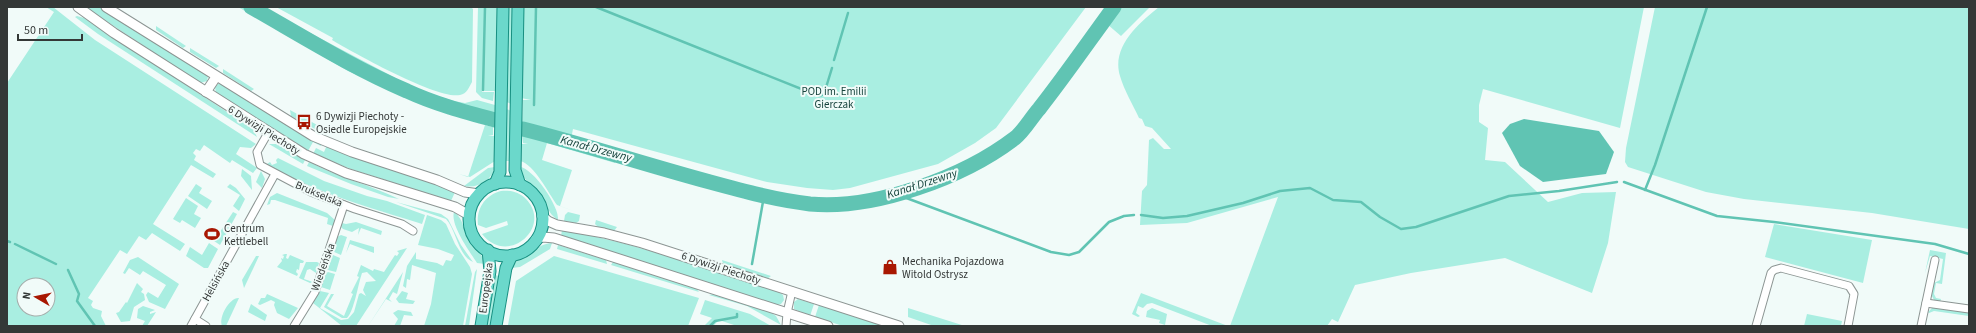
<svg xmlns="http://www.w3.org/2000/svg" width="1976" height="333" viewBox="0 0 1976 333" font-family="'Source Sans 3',sans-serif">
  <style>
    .green { fill: #a9eee1; fill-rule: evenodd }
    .water { fill: #60c4b3 }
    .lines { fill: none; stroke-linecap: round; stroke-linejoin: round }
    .stream { stroke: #60c4b3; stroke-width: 2.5 }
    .river { stroke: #60c4b3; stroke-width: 15 }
    .minor-casing { stroke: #8c9593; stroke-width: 9 }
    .tertiary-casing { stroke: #8c9593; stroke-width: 11 }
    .primary-casing { stroke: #178f81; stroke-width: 13 }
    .minor { stroke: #fff; stroke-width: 7 }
    .tertiary { stroke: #fff; stroke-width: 9 }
    .primary { stroke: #6bd8cb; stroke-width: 11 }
    .labels { text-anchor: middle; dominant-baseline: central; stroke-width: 4; stroke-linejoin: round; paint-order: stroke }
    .park-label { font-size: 11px; fill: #18453e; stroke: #f1fbf9 }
    .poi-label { font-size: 11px; fill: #343837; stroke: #f1fbf9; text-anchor: start }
    .street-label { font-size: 11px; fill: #343837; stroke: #f1fbf9 }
    .water-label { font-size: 12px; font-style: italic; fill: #15433c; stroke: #f1fbf9 }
  </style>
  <rect width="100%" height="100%" fill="#f1fbf9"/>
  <g class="green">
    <path d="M 46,7 L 53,7 L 95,40 L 256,144 L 251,148 L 240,147 L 236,154 L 257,168 L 253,173 L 232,160 L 230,163 L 204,145 L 200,151 L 196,149 L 193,153 L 196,156 L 194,160 L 216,174 L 213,178 L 191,165 L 153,224 L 185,244 L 180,251 L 152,233 L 146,240 L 139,236 L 127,254 L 120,250 L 88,298 L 93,301 L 91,305 L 93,308 L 102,311 L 101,316 L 106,326 L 7,326 L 7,83 L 54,12 ZM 24,285 L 48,285 L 48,309 L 24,309 Z"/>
    <polygon points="85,7 101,7 206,73 208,76 207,81 200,83"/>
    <polygon points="238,7 261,7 407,84 427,93 454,101 465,103 477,100 495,105 495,114 485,111 481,122 432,107 348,71"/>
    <path d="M 276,7 L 471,7 L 473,9 L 472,82 C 469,87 467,94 460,95 C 438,100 354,53 332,40 L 333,38 Z"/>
    <polygon points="478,7 498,7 496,91 482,91 482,92 494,92 493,101 482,98 476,92"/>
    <polygon points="507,7 514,7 512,104 506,102"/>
    <polygon points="522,7 1086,7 996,128 975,143 938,164 850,188 833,190 807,188 767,182 573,129 571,139 522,126 523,100 531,100 521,98"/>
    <polygon points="1118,7 1150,7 1121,36 1107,24"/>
    <path d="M 1159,7 L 1644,7 L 1620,128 L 1483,89 L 1479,105 L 1479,122 L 1488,128 L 1485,160 L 1505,162 L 1548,202 L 1582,193 L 1616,192 L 1608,243 L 1592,293 L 1505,258 L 1411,273 L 1355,285 L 1338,322 L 1332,319 L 1327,326 L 1230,326 L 1278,197 L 1187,223 L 1140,225 L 1142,191 L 1147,185 L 1149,140 L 1153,138 L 1164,149 L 1171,149 L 1152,128 L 1145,126 L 1142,119 L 1139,118 C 1133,105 1124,90 1120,76 C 1111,47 1139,23 1159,7 Z"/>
    <polygon points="1655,7 1969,7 1969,229 1872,213 1744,199 1706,192 1628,167 1625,162 1626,148"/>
    <polygon points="77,16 84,18 253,129 257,137 98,34 75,17"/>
    <polygon points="156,26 186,46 183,48 156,30"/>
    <polygon points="190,48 219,66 216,68 190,52"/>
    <polygon points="223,69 254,89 251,91 223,73"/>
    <polygon points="218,84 222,84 322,143 321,146 313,142 308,151 304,149 216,93 215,87"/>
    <polygon points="506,109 512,111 511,161 505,161"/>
    <polygon points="290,110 319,126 315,129 291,116"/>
    <polygon points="485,125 493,127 493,135 488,136 496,136 495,161 470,177 459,174 468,177"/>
    <path d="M 522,133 L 564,142 L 617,158 L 615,163 L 547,143 L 542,160 L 572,170 L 560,206 L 579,213 L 557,205 C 549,194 534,164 520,161 L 520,144 L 528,144 L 523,143 Z"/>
    <polygon points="269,144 278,144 305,160 303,164"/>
    <polygon points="327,145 436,183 455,192 451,201 351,169 313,154 316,148 324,152"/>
    <path d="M 278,158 L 324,181 L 367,196 L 387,201 L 425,215 L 422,224 C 369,207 315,193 267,164 L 270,162 L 272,165 L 277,163 L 276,160 Z"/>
    <path d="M 309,162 C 338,177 370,185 399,199 L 388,197 L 351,184 L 307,166 Z"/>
    <path d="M 495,167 C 492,180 478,189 464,186 L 488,168 Z"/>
    <path d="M 520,167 C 533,168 560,207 558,220 C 547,213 547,204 540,194 C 533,184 522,181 520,167 Z"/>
    <polygon points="242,169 251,176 252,190 241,176"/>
    <polygon points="261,171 265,179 262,188 256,182"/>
    <polygon points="196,184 202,188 199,193 212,201 207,209 188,196"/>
    <polygon points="230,184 236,188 245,199 239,211 233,206 240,195 227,187"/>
    <path d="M 501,191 C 510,190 519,192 526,199 C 553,227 508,267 482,234 L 508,225 L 507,221 L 486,228 L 478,225 C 476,209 485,195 501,191 Z"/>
    <polygon points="277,193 327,213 336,221 333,226 327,224 328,218 275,200 271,200 270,204 267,205 270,197"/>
    <polygon points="186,198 198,206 194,214 201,218 195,228 182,220 180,223 173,219"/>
    <path d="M 396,202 L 441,214 L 448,219 L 461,245 L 473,262 C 458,256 456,229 446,219 Z"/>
    <polygon points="233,212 237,214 220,245 214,241"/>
    <path d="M 454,212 C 464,219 463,230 469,240 C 475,249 483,254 485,264 L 477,263 C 470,252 450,225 454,212 Z"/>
    <polygon points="568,212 580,215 579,221 576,223 564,221 565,215"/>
    <polygon points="427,215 441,220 446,224 455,244 470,267 472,274 463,326 424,326 431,304 436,273 412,265 410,280 407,279 406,288 403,286 407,266 416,252 416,259 437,263 443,266 446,260 451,261 454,255 438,249 418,245"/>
    <polygon points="596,220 617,227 614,231 598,227 595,224"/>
    <polygon points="356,222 382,231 381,235 361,228 358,235 359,228 352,232 343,229 341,227 342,223 346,224"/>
    <polygon points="1774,224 1872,240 1863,283 1765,257"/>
    <path d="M 562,230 C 637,243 707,269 779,292 L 783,295 L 784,300 L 781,304 L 776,305 L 561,236 Z"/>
    <polygon points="341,235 347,237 341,255 332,251 337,237"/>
    <polygon points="350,240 374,247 374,253 350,244 346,253"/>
    <polygon points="209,243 218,249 208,268 204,268 186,256 190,247 202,255"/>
    <path d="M 552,243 L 550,249 L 520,267 L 511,268 C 516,259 541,243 552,243 Z"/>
    <polygon points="558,245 606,260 607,264 557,249"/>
    <path d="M 407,248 L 356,326 L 342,326 L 313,303 L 320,291 L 329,293 L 320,308 L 341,320 L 348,319 L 354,312 L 359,294 L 361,293 L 366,296 L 363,290 L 366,282 L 376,281 L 367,272 L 362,273 C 358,285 354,311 347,318 L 342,318 L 324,307 L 331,294 L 334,294 L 327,306 L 344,316 L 353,294 L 351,293 L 359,277 L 357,276 L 361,265 L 373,271 L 374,269 L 384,272 L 395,255 L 397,256 L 399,253 L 397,251 Z"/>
    <polygon points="1930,250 1946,253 1942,284 1936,283 1934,294 1936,298 1941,299 1940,302 1934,300 1931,294 1934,283 1940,280 1943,259 1930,256 1925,273"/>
    <polygon points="285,254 287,254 286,258 288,259 290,255 304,261 303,263 300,263 299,270 297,269 296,272 298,274 297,276 277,267 282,261 281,258 283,259 284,256 282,255"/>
    <polygon points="333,255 340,258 336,272 328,270 331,256"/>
    <polygon points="256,256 259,256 244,288 242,280"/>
    <polygon points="554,256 699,298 688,326 505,326 508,325 516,281"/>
    <polygon points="138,257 179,284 165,309 149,302 146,295 148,292 158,298 166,285 143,271 140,275 129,268 125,274 123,273 130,260"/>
    <polygon points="722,260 771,276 767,279 723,264"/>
    <polygon points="306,262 317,262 319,263 316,273 310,269 307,270 304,279 313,282 310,283 299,278"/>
    <polygon points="613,262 696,288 699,292 611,265"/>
    <polygon points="477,269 469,326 465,326 475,272"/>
    <polygon points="328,272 335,274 330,290 321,287 325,274"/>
    <polygon points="403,272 397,294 393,292 389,299 392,302 386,299 368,326"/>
    <polygon points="494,275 500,276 491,326 485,326"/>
    <polygon points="137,283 143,289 141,292 144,294 145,300 134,307 130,321 121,322 116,313 119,312 126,302 127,303"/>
    <polygon points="402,291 408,293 406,299 415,301 413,304 399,303 396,299"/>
    <polygon points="1141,293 1228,326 1212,326 1152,303 1147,304 1143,308 1138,306 1136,313 1140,316 1138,317 1132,314"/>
    <polygon points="267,294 298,308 289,319 277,313 274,305 275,302 271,300 260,305 258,304 261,298 265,298"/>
    <polygon points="714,294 770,312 776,316 781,325 747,306 709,295"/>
    <path d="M 239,298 L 226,326 L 222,326 C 218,317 230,297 239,298 Z"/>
    <polygon points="798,299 814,304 810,316 794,309 794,302"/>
    <polygon points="705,300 750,314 771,326 737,326 719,320 713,326 704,326 712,318 700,314"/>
    <polygon points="251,304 267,315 265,321 248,312"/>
    <polygon points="819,305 883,326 843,326 815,317"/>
    <polygon points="143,306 155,310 150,312 150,314 156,312 147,326 142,326 145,321 137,318 138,309"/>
    <polygon points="1933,307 1969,312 1969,316 1934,311 1929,313 1928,312"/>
    <polygon points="908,308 965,326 934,326 908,317"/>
    <polygon points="1152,308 1167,314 1165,325 1159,323 1160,320 1146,317 1147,311"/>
    <polygon points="398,310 411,312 413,316 404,315 400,326 394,326 398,319 393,313"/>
    <polygon points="1807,314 1842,321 1841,326 1804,326"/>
  </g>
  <polygon class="water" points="1524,119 1599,131 1614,152 1606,174 1543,182 1520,166 1502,133 1510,124"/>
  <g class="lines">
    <g class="stream">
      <polyline points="596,7 819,96 824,94 832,68"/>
      <polyline points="834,60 848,13"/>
      <polyline points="483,90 485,7"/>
      <polyline points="534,105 536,7"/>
      <polyline points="1624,182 1717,216 1774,222 1935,244 1969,254"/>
      <polyline points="1645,190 1655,165 1707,7"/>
      <polyline points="899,194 901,196 1051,252 1069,255 1079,252 1109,222 1124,216 1134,215"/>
      <polyline points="1141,215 1163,218 1187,216 1243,203 1280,191 1310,188 1333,200 1361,202 1380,217 1401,229 1416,227 1509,196 1559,191 1617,182"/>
      <polyline points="7,241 10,242"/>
      <polyline points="15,244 56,264"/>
      <polyline points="752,264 764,196"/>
      <polyline points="68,270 79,294 77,301 95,326"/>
      <polyline points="710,326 715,321 737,317 737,314"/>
    </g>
    <g class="river">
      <path d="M 251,7 C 302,36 353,68 407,91 C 435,104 465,112 495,120"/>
      <path d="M 523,129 C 586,145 647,165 710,182 C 743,191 776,200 810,204 C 875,210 964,177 1015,138 C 1024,131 1031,118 1039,109 C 1065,76 1089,41 1114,7"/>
    </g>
    <defs>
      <g id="minor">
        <polyline points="268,133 257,152 260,165 311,192 355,209 402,224 413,231"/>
        <polyline points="1926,303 1969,309"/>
        <polyline points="195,319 206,326"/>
        <polyline points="191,326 275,174"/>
        <polyline points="294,326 315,292 344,205"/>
        <polyline points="786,326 787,313 792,291"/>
        <polyline points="1756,326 1771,273 1774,270 1781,268 1849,286 1854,294 1848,326"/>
        <polyline points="1921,326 1935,260"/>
      </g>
      <g id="tertiary">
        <polyline points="78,7 114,33 304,154 346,173 455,207 469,215"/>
        <polyline points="106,7 313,136 352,152 437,180 465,192 479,194"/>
        <polyline points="206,92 216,77"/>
        <polyline points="542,216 548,221 557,225 604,233 642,243 899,326"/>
        <polyline points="536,239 543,237 554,238 828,326"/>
      </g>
      <g id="primary">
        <polyline points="518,7 515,170 520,185"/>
        <circle cx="506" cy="219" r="37"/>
        <polyline points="495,184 500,172 500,163 503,7"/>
        <polyline points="481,326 490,271 488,250"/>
        <polyline points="496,326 506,268 512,255"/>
      </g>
    </defs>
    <use href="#minor" class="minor-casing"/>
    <use href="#tertiary" class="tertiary-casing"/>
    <use href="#primary" class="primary-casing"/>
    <use href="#minor" class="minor"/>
    <use href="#tertiary" class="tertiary"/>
    <use href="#primary" class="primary"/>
  </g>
  <defs>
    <symbol id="bus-bare" viewBox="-9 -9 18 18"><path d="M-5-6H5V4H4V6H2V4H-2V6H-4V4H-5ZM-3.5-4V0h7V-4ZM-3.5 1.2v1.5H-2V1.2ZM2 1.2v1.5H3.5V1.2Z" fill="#a81702" stroke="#f1fbf9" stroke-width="2.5" paint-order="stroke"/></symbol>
    <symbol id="stadium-bare" viewBox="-9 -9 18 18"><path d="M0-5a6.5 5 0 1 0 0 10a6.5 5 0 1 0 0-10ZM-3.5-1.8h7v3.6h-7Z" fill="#a81702" stroke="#f1fbf9" stroke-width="2.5" paint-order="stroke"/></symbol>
    <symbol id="shop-bare" viewBox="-9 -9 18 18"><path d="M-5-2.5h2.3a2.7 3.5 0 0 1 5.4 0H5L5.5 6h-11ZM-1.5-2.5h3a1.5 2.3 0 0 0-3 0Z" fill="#a81702" stroke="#f1fbf9" stroke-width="2.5" paint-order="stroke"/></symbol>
  </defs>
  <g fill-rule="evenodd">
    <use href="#bus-bare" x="293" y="111" width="22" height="22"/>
    <use href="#stadium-bare" x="201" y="223" width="22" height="22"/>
    <use href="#shop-bare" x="879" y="256" width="22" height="22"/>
  </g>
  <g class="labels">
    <g class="park-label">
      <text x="834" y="91">POD im. Emilii<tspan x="834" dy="13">Gierczak</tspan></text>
    </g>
    <g class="poi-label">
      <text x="316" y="116">6 Dywizji Piechoty -<tspan x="316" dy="13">Osiedle Europejskie</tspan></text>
      <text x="224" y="228">Centrum<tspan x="224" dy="13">Kettlebell</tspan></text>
      <text x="902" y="261">Mechanika Pojazdowa<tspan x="902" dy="13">Witold Ostrysz</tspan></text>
    </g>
    <g class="street-label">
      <text transform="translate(264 130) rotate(32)">6 Dywizji Piechoty</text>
      <text transform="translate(319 194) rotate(23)">Brukselska</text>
      <text transform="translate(323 267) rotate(-70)">Wiedeńska</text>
      <text transform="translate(721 268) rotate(18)">6 Dywizji Piechoty</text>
      <text transform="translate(216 281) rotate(-61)">Helsińska</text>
      <text transform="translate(486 288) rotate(-83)">Europejska</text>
    </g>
    <g class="water-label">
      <text transform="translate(596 149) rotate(15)">Kanał Drzewny</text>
      <text transform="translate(922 184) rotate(-18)">Kanał Drzewny</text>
    </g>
  </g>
  <rect width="1976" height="333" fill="none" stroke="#343837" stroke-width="16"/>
  <g transform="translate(36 297) rotate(279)"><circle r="19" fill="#f1fbf9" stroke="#a5adab"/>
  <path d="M0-3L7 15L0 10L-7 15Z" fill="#a81702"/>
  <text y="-6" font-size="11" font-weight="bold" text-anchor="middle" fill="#343837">N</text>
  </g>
  <path d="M18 34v6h64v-6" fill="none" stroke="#343837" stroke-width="2"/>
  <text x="24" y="34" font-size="12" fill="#343837" stroke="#f1fbf9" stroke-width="3" paint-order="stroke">50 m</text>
</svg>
